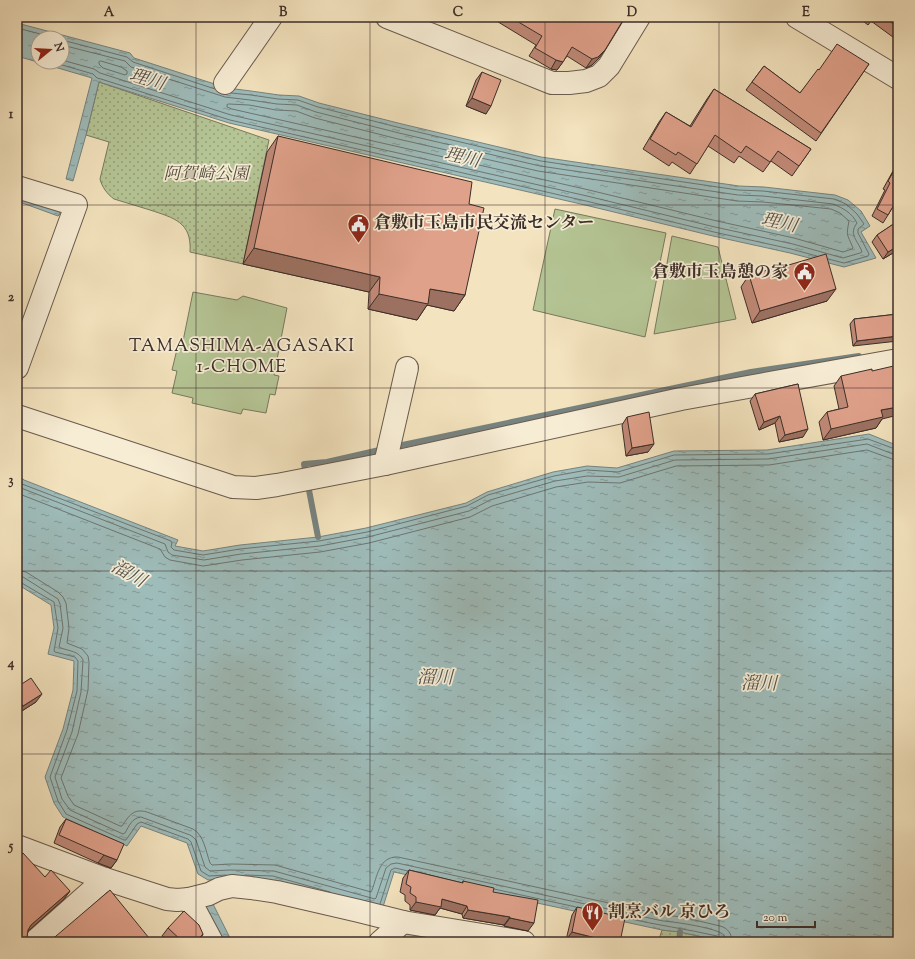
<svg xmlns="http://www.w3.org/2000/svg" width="915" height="959" viewBox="0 0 915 959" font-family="'Sorts Mill Goudy','Noto Serif JP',serif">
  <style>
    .grass { fill: url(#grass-dots); stroke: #787a5f }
    .garden { fill: #b5c595; stroke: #787a5f }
    .water { fill: url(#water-ripples); stroke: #778380; fill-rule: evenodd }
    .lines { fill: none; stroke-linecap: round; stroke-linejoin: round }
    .shore { stroke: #6d7572; stroke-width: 1 }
    .stream { stroke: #778380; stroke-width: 6 }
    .minor-casing { stroke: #6a5b4e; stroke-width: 24 }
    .minor { stroke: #f7edd5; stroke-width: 22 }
    .wall { fill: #c18a78; stroke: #3c2e29 }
    .shaded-wall { fill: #9d7161; stroke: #3c2e29 }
    .building { fill: #e0a18b; stroke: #3c2e29 }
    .grid { fill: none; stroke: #3c2e29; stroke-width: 1; stroke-opacity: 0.55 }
    .labels { text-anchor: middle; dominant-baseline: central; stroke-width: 3.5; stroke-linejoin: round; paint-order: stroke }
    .park-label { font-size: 17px; font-style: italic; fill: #544c3f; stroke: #f7edd5 }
    .poi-label { font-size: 17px; font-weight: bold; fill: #3c2e29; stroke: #f7edd5; text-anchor: start }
    .water-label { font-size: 18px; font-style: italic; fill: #54524d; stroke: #f7edd5 }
    .neighbourhood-label { font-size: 18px; letter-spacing: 1px; fill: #3c2e29; stroke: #f7edd5 }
    .neatline { fill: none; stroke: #3c2e29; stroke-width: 1.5 }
    .grid-label { font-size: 13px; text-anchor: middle; font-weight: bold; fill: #3c2e29 }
  </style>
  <defs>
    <pattern id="grass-dots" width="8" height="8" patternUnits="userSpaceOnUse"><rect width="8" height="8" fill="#b5c595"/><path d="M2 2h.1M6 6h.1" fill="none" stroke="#94a07a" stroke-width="1.8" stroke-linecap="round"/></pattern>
    <pattern id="water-ripples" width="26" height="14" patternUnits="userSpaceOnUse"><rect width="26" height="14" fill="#9ebcba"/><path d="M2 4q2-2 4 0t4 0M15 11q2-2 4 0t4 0" fill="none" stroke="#829997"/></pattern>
  </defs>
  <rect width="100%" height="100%" fill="#f3e3be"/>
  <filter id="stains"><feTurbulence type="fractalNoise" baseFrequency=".005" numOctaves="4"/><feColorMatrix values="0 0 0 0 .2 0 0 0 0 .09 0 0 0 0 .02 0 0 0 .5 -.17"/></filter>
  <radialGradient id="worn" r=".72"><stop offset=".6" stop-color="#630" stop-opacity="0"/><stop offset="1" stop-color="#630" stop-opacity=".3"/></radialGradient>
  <g class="grass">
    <path d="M 99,82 L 269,140 L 243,264 L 190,252 C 192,222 174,218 150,210 C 138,206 126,203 114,199 C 107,194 102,187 100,179 L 109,142 L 86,135 Z"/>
    <polygon points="406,930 500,942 392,942"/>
    <polygon points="662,930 680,932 725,942 658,942"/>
  </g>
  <g class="garden">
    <polygon points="555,209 666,233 645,337 533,310"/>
    <polygon points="672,236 718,247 736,319 654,334"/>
    <polygon points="193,292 237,300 243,296 287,308 274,375 279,376 275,395 270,394 266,413 243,409 241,414 192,403 193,398 172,393 177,371 172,370 178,345 182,346"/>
  </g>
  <g class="water">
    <path d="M 17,23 L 130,53 L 134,58 L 227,88 L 251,91 L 279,95 L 299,96 L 319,103 L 402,124 L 541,157 L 739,186 L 764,187 L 835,195 L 848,200 L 861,211 L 870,226 L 861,232 L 876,258 L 844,267 L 790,253 L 713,236 L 585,205 L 229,123 L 99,82 L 86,135 L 73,181 L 66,179 L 92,78 L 17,56 ZM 38,38 L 62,38 L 62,62 L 38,62 Z"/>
    <polygon points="17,194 58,208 60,214 58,216 17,201"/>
    <polygon points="869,434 896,445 898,445 898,942 725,942 680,932 662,930 394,872 382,910 230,879 208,880 198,874 187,843 141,826 127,846 63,817 54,803 45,777 63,729 73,690 74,661 48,654 54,628 51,605 17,584 17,474 24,480 178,540 175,546 203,551 240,545 318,537 366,528 466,503 487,492 553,472 587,466 617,468 674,451 767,450"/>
    <polygon points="200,901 212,902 232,942 222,942"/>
  </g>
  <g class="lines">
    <g class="shore">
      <polyline points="17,28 56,38"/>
      <polyline points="62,40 127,57 133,62 215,89"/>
      <path d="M 62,45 L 125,61 L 131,67 L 225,97 L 250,100 L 277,104 L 297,105 L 316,112 L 399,133 L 540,166 L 738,195 L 763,196 L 833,204 C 843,208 852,213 857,223 C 848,235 858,240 862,252 L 860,253 L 843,258 L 793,244 L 715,227 L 587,196 L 231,115 L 100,73 L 94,69 L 62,60"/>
      <polygon points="101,61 121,67 127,71 127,74 125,75 103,68 99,64 99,62"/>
      <polyline points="52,62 93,74 97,78 101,79 230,120 586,201 714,232 791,249 817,256"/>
      <polyline points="231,93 251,95 278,99 298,100 318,107 401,128 541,161 738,190 763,191 834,199 846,204 857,214 864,224 858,229 858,233 869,254 868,256 844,263 828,259"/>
      <path d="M 229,104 L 249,105 L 276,110 L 296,111 L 315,118 L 398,139 L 538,171 L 737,201 L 763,202 L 831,209 L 840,213 L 849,221 C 846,237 847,233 853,248 L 852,249 L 843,252 L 794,238 L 717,221 L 589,190 L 232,109 L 227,107 L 227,105 Z"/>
      <polyline points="17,479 22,484 171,541 172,543 171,547 174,550 203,555 240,549 319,541 367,532 467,506 488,495 554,476 587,470 618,472 674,455 768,454 868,439 895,449 898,449"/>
      <polyline points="17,486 21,488 165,544 168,552 172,555 204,560 241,554 320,546 368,537 469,511 490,500 555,481 587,476 619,477 675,460 768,459 867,444 893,454 898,454"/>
      <polyline points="17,493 160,549 165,557 170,560 203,566 242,560 320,552 369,543 470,517 492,506 556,487 588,482 620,483 676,466 769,465 867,450 892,459 898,460"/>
      <path d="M 17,570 L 26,572 L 58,592 L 63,597 L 66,603 L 69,628 L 67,643 L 82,649 L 88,656 L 89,662 L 88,690 L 78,734 L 61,778 L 68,796 L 74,805 L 120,826 L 122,826 C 129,816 133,808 147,812 L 193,829 C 204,835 206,852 210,863 L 212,865 L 231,864 L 275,865 L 371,892 L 372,890 C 377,877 379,856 398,857 L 664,915 L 682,917 L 720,926 C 728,928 732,934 732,942"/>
      <path d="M 17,576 L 23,577 L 58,599 L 60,604 L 63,628 L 59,647 L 61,648 C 69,651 79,651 83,660 L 81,692 L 72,732 L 55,777 L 62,799 L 70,810 L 123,834 L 125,833 C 129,826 132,818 141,817 L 190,835 L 193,837 L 196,840 L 205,867 L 210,871 L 230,870 L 274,871 L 375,899 L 376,898 L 386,868 L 391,864 L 397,863 L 663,921 C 676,922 717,928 724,935 L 726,942"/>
      <polyline points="17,581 20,582 54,602 58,628 54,651 55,652 75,657 78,661 77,691 67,730 50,777 58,801 66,814 124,840 126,840 137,824 141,822 188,839 191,842 201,871 209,876 226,875"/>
      <polyline points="245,875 273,876 330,892"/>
      <polyline points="494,889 576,907"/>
      <polyline points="380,904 391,870 395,868 408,871"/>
      <path d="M 626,918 C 656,925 687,929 717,936 L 721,938 L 721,942"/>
    </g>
    <g class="stream">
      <polyline points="393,447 751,372 859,356"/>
      <polyline points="318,537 304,464 327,462 384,449"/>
      <polyline points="679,942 680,932"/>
    </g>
    <defs>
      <g id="minor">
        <polyline points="387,17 552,83 569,83 586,81 599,76 609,66 639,17"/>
        <polyline points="797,17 898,78"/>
        <polyline points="225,83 271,17"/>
        <polyline points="17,187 76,205 17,368"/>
        <polyline points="17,416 233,487 256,488 277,485 385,464 681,399 898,360"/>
        <polyline points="385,464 407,368"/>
        <polyline points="17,846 105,879 34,942"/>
        <polyline points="105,879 167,899 177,900 189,899"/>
        <polyline points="212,942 189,899 209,894 219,889 232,886 251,888 277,892 359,911 403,922"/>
        <polyline points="380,942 403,922 524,942"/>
      </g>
    </defs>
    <use href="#minor" class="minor-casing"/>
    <use href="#minor" class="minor"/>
  </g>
  <g class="wall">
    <polygon points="490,17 625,17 605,50 599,58 592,65 586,68 567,56 557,70 551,69 529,56 536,45"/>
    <polygon points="700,17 706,17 704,20"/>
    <polygon points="858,17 898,17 898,40 897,39 897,40 871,21 868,25"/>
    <polygon points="869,64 816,141 746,90 764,66 800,93 819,70"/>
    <polygon points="482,72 486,114 466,106 476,80"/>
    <polygon points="714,89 811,149 792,176 771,161 763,172 739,156 734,163 708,146 690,174 672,162 669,166 643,149 659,122 666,112 690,126 707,99"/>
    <polygon points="278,136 469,204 465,295 454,311 427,305 417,320 368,309 369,292 243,264 267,152"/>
    <polygon points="898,162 898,198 888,215 883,223 872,216 885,190 883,189"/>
    <polygon points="898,221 898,250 883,259 872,242 877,235"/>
    <polygon points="749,275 827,301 752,323 741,287"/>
    <polygon points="898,314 853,346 850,324 854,319"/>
    <polygon points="841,376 882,419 876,428 823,440 819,422 827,412 839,409 834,386"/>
    <polygon points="798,384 803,437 779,442 775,423 759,430 750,401 755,394"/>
    <polygon points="627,417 648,452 626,456 622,425"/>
    <polygon points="17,687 36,702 17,714"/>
    <polygon points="66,819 117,860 111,868 98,863 54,843 60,827"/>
    <polygon points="409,870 462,883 463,881 493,892 528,931 504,926 504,925 463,918 462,914 440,908 435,915 410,910 410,905 405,901 405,895 400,892 403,878"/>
    <polygon points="45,877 70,891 64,899 28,931 27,937 30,942 17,942"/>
    <polygon points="577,907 620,942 573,942 566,940 572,915"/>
    <polygon points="168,928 203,934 198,942 169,942 162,936"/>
  </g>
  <g class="shaded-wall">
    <polygon points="605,50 599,58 592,65 586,68 592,59"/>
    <polygon points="556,60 563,62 557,70 551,69"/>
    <polygon points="472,98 491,106 486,114 466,106"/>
    <polygon points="898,246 898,250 883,259 888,252"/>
    <polygon points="254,248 380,277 369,292 243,264"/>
    <polygon points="430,289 465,295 454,311 427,305 417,320 368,309 379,294"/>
    <polygon points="836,289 827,301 752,323 760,311"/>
    <polygon points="898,336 898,341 853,346 857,341"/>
    <polygon points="898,407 898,415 882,419 876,428 823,440 831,429 881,410"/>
    <polygon points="780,416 775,423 759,430 764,422"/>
    <polygon points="808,429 803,437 779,442 785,435"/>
    <polygon points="654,444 648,452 626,456 632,448"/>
    <polygon points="42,694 36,702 17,714 23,706"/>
    <polygon points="104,855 117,860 111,868 98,863"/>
    <polygon points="70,891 64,899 26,933 31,925"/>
    <polygon points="442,899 467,906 462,914 440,908 435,915 410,910 416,902"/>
    <polygon points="468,910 510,917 504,925 463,918"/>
    <polygon points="510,918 534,923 528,931 504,926"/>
    <polygon points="572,932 608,941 607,942 573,942 566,940"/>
    <polygon points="203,934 198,942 196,942"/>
  </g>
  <g class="building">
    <polygon points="510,17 625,17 605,50 598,57 592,59 572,47 563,62 556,60 535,48 542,36"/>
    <polygon points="883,17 898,17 898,27"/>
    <polygon points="837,44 869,64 821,133 752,82 764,66 800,93 818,69 819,70"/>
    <polygon points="482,72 501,80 491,106 472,98"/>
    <polygon points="714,89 811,149 799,166 778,151 770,162 746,146 741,153 715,135 697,164 678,152 676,155 650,139 666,112 691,127"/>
    <polygon points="278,136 472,182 469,204 484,208 465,295 430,289 428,304 379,294 380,277 254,248"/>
    <polygon points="898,164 898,198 888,215 877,209 890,183 888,181"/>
    <polygon points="898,221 898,246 888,252 877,235"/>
    <polygon points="826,254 836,289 760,311 749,275 775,268 775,269"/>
    <polygon points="898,314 898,336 857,341 854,319"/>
    <polygon points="898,365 898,407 881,410 883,417 831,429 827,412 848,407 841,376 872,369 872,371"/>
    <polygon points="798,384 808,429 785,435 780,416 764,422 755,394"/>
    <polygon points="649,412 654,444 632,448 627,417"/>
    <polygon points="31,678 42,694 23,706 17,697 17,687"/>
    <polygon points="17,734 18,757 17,757"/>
    <polygon points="66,819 124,844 117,860 104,855 59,835"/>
    <polygon points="23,853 45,877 51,870 70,891 31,925 28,930 27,937 30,942 25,942 21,938 17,942 17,858"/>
    <polygon points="409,870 463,883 463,881 494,888 493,892 538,900 534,923 510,918 510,917 468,910 467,906 442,899 441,907 416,902 416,897 410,893 411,887 406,884"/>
    <polygon points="110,890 149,938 144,942 49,942"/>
    <polygon points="577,907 625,918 620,942 609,942 608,941 572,932"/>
    <polygon points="184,911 199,925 203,934 196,942 183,942 168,928"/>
  </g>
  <path class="grid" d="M 196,17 L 196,942M 370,17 L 370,942M 545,17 L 545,942M 719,17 L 719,942M 17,205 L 898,205M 17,388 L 898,388M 17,571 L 898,571M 17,754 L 898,754"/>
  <defs>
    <symbol id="civic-pin" viewBox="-11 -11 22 30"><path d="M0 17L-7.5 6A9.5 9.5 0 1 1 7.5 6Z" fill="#8f2418" stroke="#f7edd5"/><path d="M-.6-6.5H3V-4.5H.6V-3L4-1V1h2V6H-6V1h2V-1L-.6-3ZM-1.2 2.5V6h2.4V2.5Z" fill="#fff"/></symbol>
    <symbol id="restaurant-pin" viewBox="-11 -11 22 30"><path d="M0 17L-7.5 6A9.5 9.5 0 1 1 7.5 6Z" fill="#8f2418" stroke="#f7edd5"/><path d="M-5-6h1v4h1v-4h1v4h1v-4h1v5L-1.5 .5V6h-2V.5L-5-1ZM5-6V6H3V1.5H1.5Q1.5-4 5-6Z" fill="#fff"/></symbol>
  </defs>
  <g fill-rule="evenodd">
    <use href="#civic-pin" x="346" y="212" width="25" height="34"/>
    <use href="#civic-pin" x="792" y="260" width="25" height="34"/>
    <use href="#restaurant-pin" x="580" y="900" width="25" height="34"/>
  </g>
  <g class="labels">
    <g class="park-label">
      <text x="206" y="175">阿賀崎公園</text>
    </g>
    <g class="poi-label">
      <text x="374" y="224">倉敷市玉島市民交流センター</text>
      <text x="788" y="273" text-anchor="end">倉敷市玉島憩の家</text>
      <text x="608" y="913">割烹バル 京ひろ</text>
    </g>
    <g class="water-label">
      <text transform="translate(147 81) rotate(17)">理川</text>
      <text transform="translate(462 159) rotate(13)">理川</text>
      <text transform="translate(779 224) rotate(12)">理川</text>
      <text transform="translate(128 575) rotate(29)">溜川</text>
      <text transform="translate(435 679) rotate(1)">溜川</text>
      <text transform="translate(759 685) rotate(1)">溜川</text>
    </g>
    <g class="neighbourhood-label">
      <text x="242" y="347">TAMASHIMA-AGASAKI<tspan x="242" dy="21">1-CHOME</tspan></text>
    </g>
  </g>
  <rect width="915" height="959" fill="none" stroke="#f3e3be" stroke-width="44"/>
  <g transform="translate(50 50) rotate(72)"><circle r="19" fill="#f7edd5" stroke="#aca190"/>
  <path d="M0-3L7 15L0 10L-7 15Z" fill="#8f2418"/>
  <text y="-6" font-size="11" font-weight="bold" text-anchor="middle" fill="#3c2e29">N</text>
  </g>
  <path d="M757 921v6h58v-6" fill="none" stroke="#3c2e29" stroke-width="2"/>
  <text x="763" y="921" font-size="12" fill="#3c2e29" stroke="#f7edd5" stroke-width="3" paint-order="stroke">20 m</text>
  <rect x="22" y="22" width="871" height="915" class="neatline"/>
  <g class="grid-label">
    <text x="109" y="16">A</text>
    <text x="283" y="16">B</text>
    <text x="458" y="16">C</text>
    <text x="632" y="16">D</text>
    <text x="806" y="16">E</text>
    <text x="11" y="118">1</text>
    <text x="11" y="301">2</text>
    <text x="11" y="484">3</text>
    <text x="11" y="667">4</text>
    <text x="11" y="850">5</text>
  </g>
  <rect width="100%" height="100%" filter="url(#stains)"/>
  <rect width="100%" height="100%" fill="url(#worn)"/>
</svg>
